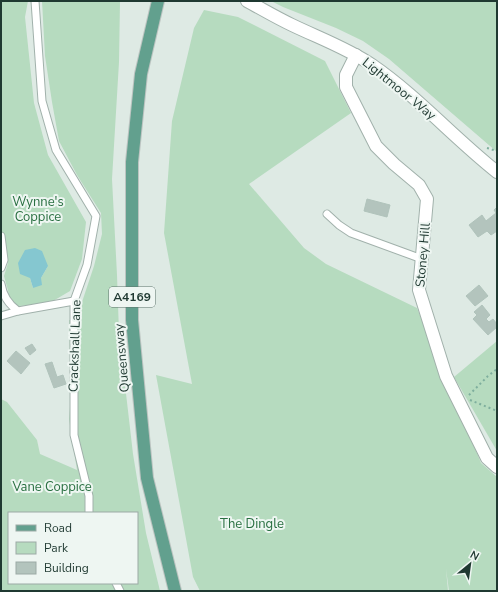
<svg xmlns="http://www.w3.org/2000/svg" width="498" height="592" viewBox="0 0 498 592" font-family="'Nunito Sans',sans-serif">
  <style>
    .green { fill: #b6dbbf; fill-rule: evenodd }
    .water { fill: #85c7d0 }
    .building { fill: #b3c4bd; stroke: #b0c3bb }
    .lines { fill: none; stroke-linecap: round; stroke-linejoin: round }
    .service-casing { stroke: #a1b1ab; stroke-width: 9 }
    .minor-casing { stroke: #a1b1ab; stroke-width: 14 }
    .tertiary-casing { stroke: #a1b1ab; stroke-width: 14 }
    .primary-casing { stroke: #bcc4c1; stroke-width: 14 }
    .path { stroke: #7eae9d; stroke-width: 2; stroke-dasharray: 2 3; stroke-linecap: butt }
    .service { stroke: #fff; stroke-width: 7 }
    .minor { stroke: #fff; stroke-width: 12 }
    .tertiary { stroke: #fff; stroke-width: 12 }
    .primary { stroke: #62a08e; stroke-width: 12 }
    .labels { text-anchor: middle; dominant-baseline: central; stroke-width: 4; stroke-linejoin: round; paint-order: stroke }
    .shield { fill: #eef6f2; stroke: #5d726b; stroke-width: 1 }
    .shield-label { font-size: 12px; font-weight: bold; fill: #1f3931 }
    .street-label { font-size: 13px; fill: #1f3931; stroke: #eef6f2 }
    .park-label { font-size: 13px; fill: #2a7042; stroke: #eef6f2 }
  </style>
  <rect width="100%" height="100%" fill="#deeae4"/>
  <g class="green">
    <path d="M 1,1 L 28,1 L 25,17 L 34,103 L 48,155 L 86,222 L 82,259 L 70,291 L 48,304 L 18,306 L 10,298 L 4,276 L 8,263 L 1,229 ZM 48,266 L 41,278 L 33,288 L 30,278 Z"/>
    <path d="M 42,1 L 120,1 L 119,62 L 112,179 L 117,275 L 119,333 L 133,454 L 146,533 L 160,591 L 1,591 L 1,399 L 7,402 L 37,440 L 40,454 L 77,470 L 69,419 L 71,395 L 69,320 L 80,322 L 82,302 L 94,266 L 102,234 L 101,213 L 77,175 L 59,141 L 52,102 L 45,56 ZM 9,513 L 137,513 L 137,583 L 9,583 Z"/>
    <polygon points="271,1 497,1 497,152 389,59 363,41 336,28 283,7"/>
    <polygon points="204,10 238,17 325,61 351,113 249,184 304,248 326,264 417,308 481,463 497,477 497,591 449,591 446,569 448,591 200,591 193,577 156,375 192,384 164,233 172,121 194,28"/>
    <polygon points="497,341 497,451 454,377"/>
  </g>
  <polygon class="water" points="35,248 42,251 48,266 41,278 42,285 33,288 30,278 20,274 18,263 25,250"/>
  <g class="building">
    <polygon points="367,199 390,205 387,217 364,211"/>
    <polygon points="497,207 497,231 491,235 487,231 478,237 469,225 482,215 486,221 496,213 494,210"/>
    <polygon points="479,285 488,296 475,306 466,296"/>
    <polygon points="482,305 490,315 486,319 489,322 493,319 497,324 497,327 488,335 473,319 477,315 474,312"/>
    <polygon points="32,344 36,350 30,355 25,348"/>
    <polygon points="16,351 30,363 21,374 7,361"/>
    <polygon points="52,362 57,377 63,375 66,384 54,388 45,364"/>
  </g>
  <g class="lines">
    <defs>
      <g id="service">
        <polyline points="35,1 42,101 56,150 96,216 87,265 74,301 74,435 89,496 89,513"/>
        <polyline points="327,214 339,225 351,233 422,259"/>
        <polyline points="1,236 4,260 1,268"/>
        <path d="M 1,284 C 3,296 8,304 18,311 L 74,301"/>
        <polyline points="1,316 18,311"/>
        <polyline points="116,583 120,591"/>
      </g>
      <polyline id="minor" points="356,55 346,75 346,87 376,146 394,164 419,185 427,199 419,290 446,376 487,458 497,467"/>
      <path id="tertiary" d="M 247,1 C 262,9 277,18 292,25 C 319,38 347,48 372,65 C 417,96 454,138 497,172"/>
      <polyline id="primary" points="158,1 141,74 132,162 132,320 147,478 175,591"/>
    </defs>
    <use href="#service" class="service-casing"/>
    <use href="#minor" class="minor-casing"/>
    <use href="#tertiary" class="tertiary-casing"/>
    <use href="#primary" class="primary-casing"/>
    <g class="path">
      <polyline points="487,148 497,151"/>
      <polyline points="469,395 488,376 497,369"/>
      <polyline points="470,400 497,411"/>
    </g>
    <use href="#service" class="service"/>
    <use href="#minor" class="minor"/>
    <use href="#tertiary" class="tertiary"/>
    <use href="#primary" class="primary"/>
  </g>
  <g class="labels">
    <rect class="shield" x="109" y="287" width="46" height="20" rx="3"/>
    <g class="shield-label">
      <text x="132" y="297">A4169</text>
    </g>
    <g class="street-label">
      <text transform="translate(399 89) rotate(39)">Lightmoor Way</text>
      <text transform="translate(423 255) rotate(-85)">Stoney Hill</text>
      <text transform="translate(75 346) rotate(-88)">Crackshall Lane</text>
      <text transform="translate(122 358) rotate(-95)">Queensway</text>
    </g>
    <g class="park-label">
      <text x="38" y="202">Wynne's<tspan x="38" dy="15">Coppice</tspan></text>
      <text x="52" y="487">Vane Coppice</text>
      <text x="252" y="524">The Dingle</text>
    </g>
  </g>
  <rect width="498" height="592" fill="none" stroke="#1f3931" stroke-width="4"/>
  <rect x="8" y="512" width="130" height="72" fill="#eef6f2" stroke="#9baaa5"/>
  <rect x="16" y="525" width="20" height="6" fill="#62a08e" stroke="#9baaa5"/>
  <text x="44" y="532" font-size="12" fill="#1f3931">Road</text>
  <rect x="16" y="542" width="20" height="12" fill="#b6dbbf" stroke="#9baaa5"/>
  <text x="44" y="552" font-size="12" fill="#1f3931">Park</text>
  <rect x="16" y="562" width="20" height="12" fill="#b3c4bd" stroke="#9baaa5"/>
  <text x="44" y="572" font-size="12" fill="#1f3931">Building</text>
  <g transform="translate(470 564) rotate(29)" stroke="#eef6f2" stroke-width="3" paint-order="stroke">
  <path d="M0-3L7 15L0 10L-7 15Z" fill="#1f3931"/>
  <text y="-6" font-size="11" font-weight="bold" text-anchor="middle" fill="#1f3931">N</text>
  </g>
</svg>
